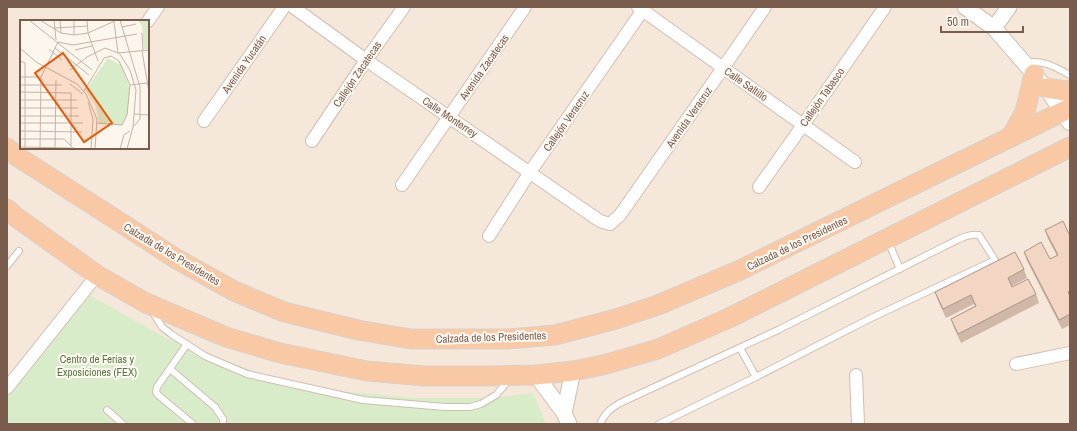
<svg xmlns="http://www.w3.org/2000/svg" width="1077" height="431" viewBox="0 0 1077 431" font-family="'Archivo Narrow',sans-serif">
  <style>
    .residential { fill: #f5e8da; fill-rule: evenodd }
    .green { fill: #d8ecc9 }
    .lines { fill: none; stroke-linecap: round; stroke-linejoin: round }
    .service-casing { stroke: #d1beb0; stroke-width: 8 }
    .minor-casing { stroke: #d1beb0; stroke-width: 14 }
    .tertiary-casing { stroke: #d1beb0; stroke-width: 17 }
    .trunk-casing { stroke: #dad1cd; stroke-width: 21 }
    .service { stroke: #fff; stroke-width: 6 }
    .minor { stroke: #fff; stroke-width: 12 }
    .tertiary { stroke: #fff; stroke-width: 15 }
    .trunk { stroke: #f9c8a4; stroke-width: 19 }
    .wall { fill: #d1b7a8 }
    .building { fill: #f3d5c3; stroke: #aa9588 }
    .labels { text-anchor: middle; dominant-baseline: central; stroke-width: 4; stroke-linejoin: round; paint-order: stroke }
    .street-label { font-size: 11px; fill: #7a5c4d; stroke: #fffaf3 }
    .park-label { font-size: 11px; fill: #537a41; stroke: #fffaf3 }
    .inset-road { fill: none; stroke: #c5b3a7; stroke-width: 1 }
    .view { fill: #e8590c; fill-opacity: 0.15; stroke: #e8590c; stroke-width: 2 }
    .inset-edge { fill: none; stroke: #7a5c4d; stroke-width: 2 }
  </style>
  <rect width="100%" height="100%" fill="#fdf6ec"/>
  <path class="residential" d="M 7,7 L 1070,7 L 1070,424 L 7,424 ZM 21,21 L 148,21 L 148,148 L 21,148 Z"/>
  <polygon class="green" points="82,291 166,338 297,387 413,398 492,398 533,393 546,424 7,424 7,387"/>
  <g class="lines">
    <defs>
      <g id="service">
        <path d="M 1025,63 C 1042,59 1055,67 1070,75"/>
        <polyline points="888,241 900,269"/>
        <polyline points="7,266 19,251"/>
        <polyline points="152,311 162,327 171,334 205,356 247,374 363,400 445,407 470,407 481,404 496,395 509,380"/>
        <polyline points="187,344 157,387 156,392 158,395 193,424"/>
        <polyline points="740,348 756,377"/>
        <polyline points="170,369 215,407 223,419 223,424"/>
        <polyline points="107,410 123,424"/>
        <path d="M 600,424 C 605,413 610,409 620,403 L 778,330 L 945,246 C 956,241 967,233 979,235 L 995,260 L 869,319 L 756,377 L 659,424"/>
      </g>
      <g id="minor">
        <polyline points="293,7 366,60 600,221 610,224 620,215 723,68 765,7"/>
        <polyline points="638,7 855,162"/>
        <polyline points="148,21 158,7"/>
        <polyline points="204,121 284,7"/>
        <polyline points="312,141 366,60 404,7"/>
        <polyline points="402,185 525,7"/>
        <polyline points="759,187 803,125 885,7"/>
        <polyline points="489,236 530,172 645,7"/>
        <polyline points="1016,364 1070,353"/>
        <polyline points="856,375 858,424"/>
        <polyline points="7,388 97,275"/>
      </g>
      <g id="tertiary">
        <polyline points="965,7 994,28 1046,88 1070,123"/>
        <polyline points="994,28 1009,7"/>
        <polyline points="536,375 564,413 569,424"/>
        <polyline points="564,413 573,371"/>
      </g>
      <g id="trunk">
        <polyline points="1046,88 1066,91 1070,90"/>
        <polyline points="1011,137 1025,112 1034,74"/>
        <polyline points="7,148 18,157 115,219 175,258 234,291 284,312 358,330 411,339 507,339 555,335 616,319 658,305 738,271 1070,108"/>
        <polyline points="7,209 16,217 97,275 146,303 226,337 280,353 367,371 424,376 490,376 536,375 573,371 603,365 658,349 729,318 1070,147"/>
      </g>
    </defs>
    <use href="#service" class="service-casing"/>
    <use href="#minor" class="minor-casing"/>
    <use href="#tertiary" class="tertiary-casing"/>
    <use href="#trunk" class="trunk-casing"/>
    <use href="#service" class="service"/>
    <use href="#minor" class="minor"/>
    <use href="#tertiary" class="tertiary"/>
    <use href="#trunk" class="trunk"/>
  </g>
  <g class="wall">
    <polygon points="1045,230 1070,236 1070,325 1062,329 1027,261 1024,252 1050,259 1057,256 1048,239"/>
    <polygon points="1024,269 1027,278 1012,286 1036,294 1039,303 961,343 954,328 951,319 975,306 974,304 946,318 938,301 935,292"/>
  </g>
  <g class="building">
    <polygon points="1063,221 1070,236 1070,291 1068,292 1070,296 1070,314 1059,320 1024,252 1041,242 1050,259 1058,255 1045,230"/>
    <polygon points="1015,252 1024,269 1008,278 1012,287 1028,279 1036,294 958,334 951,319 976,306 971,295 943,309 935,292"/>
  </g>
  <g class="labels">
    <g class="street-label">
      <text transform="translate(244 64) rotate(-55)">Avenida Yucatán</text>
      <text transform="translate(484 67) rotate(-55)">Avenida Zacatecas</text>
      <text transform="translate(357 74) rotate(-56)">Callejón Zacatecas</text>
      <text transform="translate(746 84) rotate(35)">Calle Saltillo</text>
      <text transform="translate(822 97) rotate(-55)">Callejón Tabasco</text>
      <text transform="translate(450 117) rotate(34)">Calle Monterrey</text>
      <text transform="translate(689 117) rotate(-55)">Avenida Veracruz</text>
      <text transform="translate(566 121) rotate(-55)">Callejón Veracruz</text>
      <text transform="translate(797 243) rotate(-26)">Calzada de los Presidentes</text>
      <text transform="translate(172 254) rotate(31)">Calzada de los Presidentes</text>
      <text transform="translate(491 337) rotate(-2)">Calzada de los Presidentes</text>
    </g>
    <g class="park-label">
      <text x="97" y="359">Centro de Ferias y<tspan x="97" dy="13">Exposiciones (FEX)</tspan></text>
    </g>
  </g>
  <g transform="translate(20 20)">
    <rect width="129" height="129" fill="#fdf6ec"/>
    <path d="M 118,0 L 129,0 L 129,29 L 124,29 L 122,6 ZM 88,38 L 101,45 L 110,68 L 107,94 L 102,105 L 79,104 L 76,86 L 65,70 Z" fill="#d8ecc9"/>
    <path class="inset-road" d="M 9,0 L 72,50M 20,0 L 41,13 L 54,15 L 68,13 L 97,0M 34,0 L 36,20M 40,0 L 41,13M 54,0 L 54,15M 67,0 L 68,13 L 78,41M 100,0 L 120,67 L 120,99 L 113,107M 94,2 L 98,33M 102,7 L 116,4M 34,8 L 68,6M 122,13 L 123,30M 38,22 L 53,25 L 117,14M 0,28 L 16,42 L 57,64 L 66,74 L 77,99 L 75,129M 35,28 L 69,55M 29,29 L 42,40M 55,30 L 72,26M 122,31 L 129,72M 99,33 L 110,50 L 116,70 L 113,107 L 107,129M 0,41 L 5,43 L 5,129M 50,50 L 67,37 L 85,28 L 98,33 L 129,30M 0,57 L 21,57M 50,64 L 63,74M 0,65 L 42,65M 110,65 L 127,63M 64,71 L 84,38 L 91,36 L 99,41 L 110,65 L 107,95 L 102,105 L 77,103M 0,72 L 51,73 L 51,125M 0,80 L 57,80M 68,82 L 73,99 L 71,129M 0,88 L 58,88M 114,94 L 129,95M 0,96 L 59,96M 0,103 L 63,103M 0,111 L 62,112M 0,119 L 44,119 L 54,129M 0,127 L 51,128M 20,129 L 21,57 L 38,22M 35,129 L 36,60M 100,129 L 104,115 L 110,111"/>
    <path class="view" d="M 43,33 L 92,103 L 64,122 L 15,53 Z"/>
    <rect width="129" height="129" class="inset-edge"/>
  </g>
  <rect width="1077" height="431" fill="none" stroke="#7a5c4d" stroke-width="16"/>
  <path d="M941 26v6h82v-6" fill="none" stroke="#7a5c4d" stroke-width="2"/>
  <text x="947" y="26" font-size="12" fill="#7a5c4d" stroke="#fffaf3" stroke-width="3" paint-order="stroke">50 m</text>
</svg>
